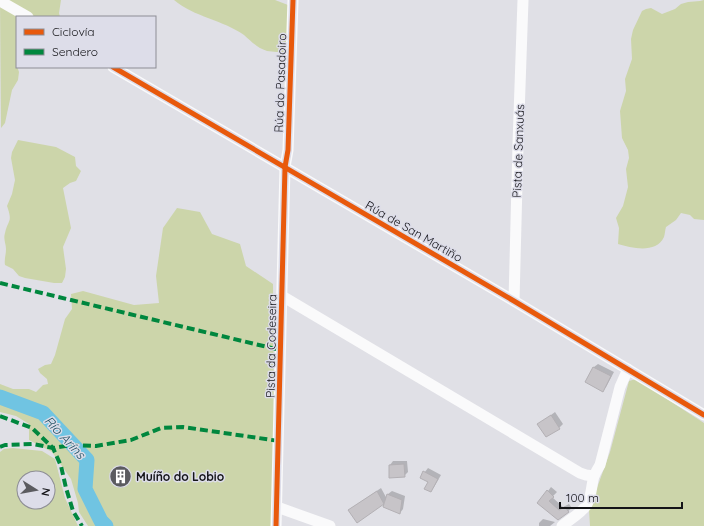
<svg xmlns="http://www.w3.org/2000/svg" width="704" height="526" viewBox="0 0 704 526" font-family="Quicksand,sans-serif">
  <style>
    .green { fill: #ccd5aa; fill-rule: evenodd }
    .shadow { fill: #0003 }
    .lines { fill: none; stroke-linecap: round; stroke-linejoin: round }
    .river { stroke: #70c4e2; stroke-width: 15 }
    .building { fill: #c7c4c8; stroke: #b3b0b4 }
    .minor { stroke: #fafafb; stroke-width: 11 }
    .quiet { stroke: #00873e; stroke-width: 4; stroke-dasharray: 8 4; stroke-linecap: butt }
    .cycleway-casing { stroke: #dddde9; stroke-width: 8 }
    .cycleway { stroke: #e8590c; stroke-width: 5 }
    .labels { text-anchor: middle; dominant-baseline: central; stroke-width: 3; stroke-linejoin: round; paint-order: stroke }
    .street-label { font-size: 12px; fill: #141418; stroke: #dddde9 }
    .poi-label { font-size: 12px; font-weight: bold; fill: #141418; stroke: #dddde9; text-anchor: start }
    .water-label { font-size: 13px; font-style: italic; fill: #225264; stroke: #dddde9 }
  </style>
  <rect width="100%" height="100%" fill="#e0e0e6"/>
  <g class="green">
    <polygon points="0,0 61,0 59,13 60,17 17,17 17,66 19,72 18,80 12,90 5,123 1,128"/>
    <path d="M 174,0 L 275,0 L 288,5 L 286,52 C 280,52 273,52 267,51 C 257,48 251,41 244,35 C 223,20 194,17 174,0 Z"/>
    <path d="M 704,0 L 704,220 L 694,219 L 690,215 L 681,213 L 676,220 L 666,227 C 665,230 665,234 664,237 C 656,254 632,248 618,244 L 619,228 L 616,218 L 623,206 L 628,187 L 626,169 L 629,158 L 628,150 L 622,138 L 620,111 L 626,91 L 625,79 L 632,59 L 631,39 L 633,30 L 642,11 L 646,9 L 651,8 L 662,14 L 675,9 L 681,4 L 688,2 L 700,1 Z"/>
    <path d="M 18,140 L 56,147 L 75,157 L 76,166 L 81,171 L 76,181 L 70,183 L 63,188 L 71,228 L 63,247 L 66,269 L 65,277 L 62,283 L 54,283 L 25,278 L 19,276 L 13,269 L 5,265 C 4,259 6,255 6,249 C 6,244 3,239 5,233 C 8,219 13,223 7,206 L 12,194 L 15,180 L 11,158 L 12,152 Z"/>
    <polygon points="177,208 200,212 212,234 240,244 246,266 273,284 274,428 271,526 88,526 79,512 78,503 71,479 52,452 29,440 29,424 16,416 0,412 0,384 13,389 29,389 36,392 43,385 48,384 47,379 40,373 38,369 45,365 51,364 55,355 65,319 72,309 71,294 83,291 134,305 159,303 156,276 163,228"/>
    <polygon points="636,379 704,423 704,526 590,526 589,510 610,452 629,381"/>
    <path d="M 13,448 L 42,451 L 55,459 L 65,498 L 78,526 L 0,526 L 0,452 L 4,449 ZM 24,478 L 48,478 L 48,502 L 24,502 Z"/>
  </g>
  <g class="shadow">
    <polygon points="598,364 614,372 606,387 603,390 587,382 594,367"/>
    <polygon points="555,412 563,424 559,428 539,424"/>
    <polygon points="393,461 407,461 408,472 404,476 390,465"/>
    <polygon points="428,468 441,475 434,487 431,491 429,482 421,477"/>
    <polygon points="551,487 557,492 552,497 563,507 569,504 572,508 558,519 539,503"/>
    <polygon points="381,488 387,499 388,494 392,491 405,496 403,509 400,513 386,500 383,504 349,510"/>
    <polygon points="543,519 555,522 550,526 539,526 539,523"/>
  </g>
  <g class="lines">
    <polyline class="river" points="0,397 43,413 87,460 85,489 101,521 106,526"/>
  </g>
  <g class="building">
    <polygon points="593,367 611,376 603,392 585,382"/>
    <polygon points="551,415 560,429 546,437 537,424"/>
    <polygon points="404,464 405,477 389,478 389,465"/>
    <polygon points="423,471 438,479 431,492 424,489 428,482 420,478"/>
    <polygon points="547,490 554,497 549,501 559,510 565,507 569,512 558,520 537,503"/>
    <polygon points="377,491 384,504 357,523 348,510"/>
    <polygon points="387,494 402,500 400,514 383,507"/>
  </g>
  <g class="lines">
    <g class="minor">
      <polyline points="0,1 28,17"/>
      <polyline points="113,67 514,301 704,415"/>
      <polyline points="282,296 580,473 586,475 594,476"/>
      <polyline points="514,301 518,144 523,0"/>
      <polyline points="277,507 330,526"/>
      <polyline points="276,526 285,167 288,150 293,0"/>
      <path d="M 562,526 C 569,520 580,514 586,506 C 592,497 591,486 594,476 C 596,472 598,468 600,465 L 620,387 L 628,369"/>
    </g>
    <g class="quiet">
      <polyline points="0,283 280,350"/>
      <polyline points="0,416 32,428 53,448 61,466 66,488 73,511 82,526"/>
      <polyline points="0,447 5,445 33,444 53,448 72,445 96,446 131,440 161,428 183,427 279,441"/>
    </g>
    <defs>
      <g id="cycleway">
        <polyline points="113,67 514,301 704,415"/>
        <polyline points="276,526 285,167 288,150 293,0"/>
      </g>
    </defs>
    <use href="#cycleway" class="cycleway-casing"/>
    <use href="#cycleway" class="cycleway"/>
  </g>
  <defs>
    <symbol id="building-disc" viewBox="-11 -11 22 22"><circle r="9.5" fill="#5b5b60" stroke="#dddde9"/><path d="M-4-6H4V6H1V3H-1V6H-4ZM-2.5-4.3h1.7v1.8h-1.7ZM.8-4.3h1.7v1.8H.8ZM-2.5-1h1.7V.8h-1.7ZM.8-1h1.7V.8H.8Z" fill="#fff"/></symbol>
  </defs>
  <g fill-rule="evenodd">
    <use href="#building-disc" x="108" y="464" width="25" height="25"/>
  </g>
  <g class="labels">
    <g class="street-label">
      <text transform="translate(280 83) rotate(-88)">Rúa do Pasadoiro</text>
      <text transform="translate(518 151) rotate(-88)">Pista de Sanxuás</text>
      <text transform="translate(414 231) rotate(30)">Rúa de San Martiño</text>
      <text transform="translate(271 346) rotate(-89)">Pista da Codeseira</text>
    </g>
    <g class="poi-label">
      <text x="136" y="476">Muíño do Lobio</text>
    </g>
    <g class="water-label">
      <text transform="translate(65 437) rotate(47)">Río Aríns</text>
    </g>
  </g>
  <rect x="16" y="16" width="140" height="52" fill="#dddde9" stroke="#8d8d95"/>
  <rect x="24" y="29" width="20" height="6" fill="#e8590c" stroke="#8d8d95"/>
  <text x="52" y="36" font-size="12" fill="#141418">Ciclovía</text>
  <rect x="24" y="49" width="20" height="6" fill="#00873e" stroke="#8d8d95"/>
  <text x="52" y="56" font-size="12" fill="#141418">Sendero</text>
  <g transform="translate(36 490) rotate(101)"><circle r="19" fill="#dddde9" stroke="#8d8d95"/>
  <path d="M0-3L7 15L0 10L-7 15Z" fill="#5b5b60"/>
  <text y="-6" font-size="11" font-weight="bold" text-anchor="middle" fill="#141418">N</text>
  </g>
  <path d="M560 502v6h122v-6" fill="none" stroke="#141418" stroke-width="2"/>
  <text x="566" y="502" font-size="12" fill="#141418" stroke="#dddde9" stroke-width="3" paint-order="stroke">100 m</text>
</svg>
